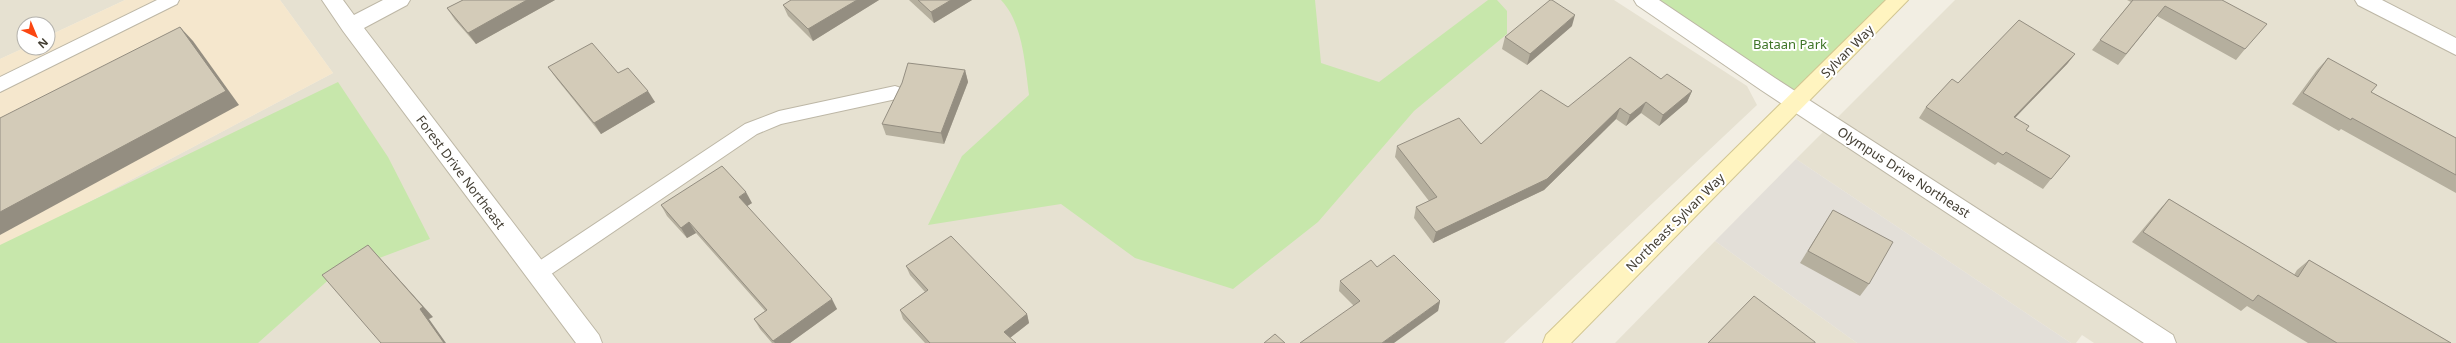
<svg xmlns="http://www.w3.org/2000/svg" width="2456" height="343" viewBox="0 0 2456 343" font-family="'Noto Sans',sans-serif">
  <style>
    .residential { fill: #e6e1d1 }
    .commercial { fill: #f5e7cd }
    .industrial { fill: #e3dfd8 }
    .green { fill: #c7e7ab }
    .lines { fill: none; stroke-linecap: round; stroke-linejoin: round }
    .lane-casing { stroke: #bdb7a6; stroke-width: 2 }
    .street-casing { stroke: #bdb7a6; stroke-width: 2 }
    .secondary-casing { stroke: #d2c692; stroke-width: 2 }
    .lane { fill: #fff; fill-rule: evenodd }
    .street { fill: #fff; fill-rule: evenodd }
    .secondary { fill: #fff4c0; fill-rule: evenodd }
    .wall { fill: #b5af9e }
    .shaded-wall { fill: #948e81 }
    .building { fill: #d3cbb8; stroke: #948e81 }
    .labels { text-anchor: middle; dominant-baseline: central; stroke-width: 4; stroke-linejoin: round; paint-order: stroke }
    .park-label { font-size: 13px; fill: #3e7427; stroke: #fff }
    .street-label { font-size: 13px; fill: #433e33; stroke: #fff }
  </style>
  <rect width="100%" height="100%" fill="#f2eee3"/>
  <g class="residential">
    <polygon points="0,0 125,0 48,36 48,24 24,24 24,48 0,59"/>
    <polygon points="280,0 1614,0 1747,86 1757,105 1504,343 0,343 0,249 333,73"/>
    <polygon points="1955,0 2456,0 2456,343 2094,343 2082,335 2076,343 2071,343 1796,159"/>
    <polygon points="1715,241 1857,343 1615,343"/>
  </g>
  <polygon class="commercial" points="125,0 280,0 333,73 0,249 0,59 24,48 48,48 48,36"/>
  <polygon class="industrial" points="1796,159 2071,343 1857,343 1715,241"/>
  <g class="green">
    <path d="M 1001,0 L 1315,0 L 1321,63 L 1379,82 L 1488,0 L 1497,0 L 1507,11 L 1507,34 L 1414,111 L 1318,222 L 1233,289 L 1135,258 L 1061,204 L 928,225 L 962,156 L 1029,95 C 1025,65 1023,23 1001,0 Z"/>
    <polygon points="1644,0 1898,0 1796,102"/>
    <polygon points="338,82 388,157 430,239 334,275 258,343 0,343 0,245"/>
  </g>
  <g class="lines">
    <defs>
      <g id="lane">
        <polygon points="157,0 179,0 177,4 0,92 0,77"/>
        <polygon points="895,86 901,88 904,93 901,98 781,124 757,134 544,279 537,281 530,279 528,273 530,267 745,124 779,111"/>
      </g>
      <g id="street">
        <polygon points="322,0 343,0 354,15 383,0 410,0 407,5 364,28 599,335 602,343 576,343 343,31"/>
        <polygon points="1634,0 1659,0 1775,78 2173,335 2176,343 2144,343 1761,90 1637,5"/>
        <polygon points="2355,0 2382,0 2456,38 2456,55 2358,5"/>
      </g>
      <polygon id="secondary" points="1886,0 1908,0 1571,343 1543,343 1546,335"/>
    </defs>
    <use href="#lane" class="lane-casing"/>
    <use href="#street" class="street-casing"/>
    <use href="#secondary" class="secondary-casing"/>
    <use href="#lane" class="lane"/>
    <use href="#street" class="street"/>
    <use href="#secondary" class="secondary"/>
  </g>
  <g class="wall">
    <polygon points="463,0 555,0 476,44 455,20 447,8"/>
    <polygon points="879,0 813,41 788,16 783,5"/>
    <polygon points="909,0 972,0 934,23"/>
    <polygon points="2127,0 2222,0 2245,49 2236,60 2157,16 2118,65 2092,50 2131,2"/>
    <polygon points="1572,26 1527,65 1502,49 1505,37"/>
    <polygon points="2075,54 2067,64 2015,118 2026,130 2051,179 2043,189 1998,162 1995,165 1919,118 1926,107"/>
    <polygon points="2328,58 2371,92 2456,138 2456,193 2341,129 2339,131 2292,104 2317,70"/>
    <polygon points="548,67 618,73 655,102 601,134 556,78"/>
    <polygon points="965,70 968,82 944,144 886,135 882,124"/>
    <polygon points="1692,91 1687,102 1659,126 1641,113 1626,126 1616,119 1544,190 1433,243 1414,218 1416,207 1429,201 1395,157 1397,146 1481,144 1568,107"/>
    <polygon points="2169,199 2294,275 2297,270 2309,260 2451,343 2308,343 2247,306 2241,311 2132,242 2159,210"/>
    <polygon points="752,203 747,206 837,309 790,343 772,343 760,329 754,319 765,311 696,233 687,238 667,216 661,205"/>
    <polygon points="1833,210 1869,284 1860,296 1800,263"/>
    <polygon points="906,266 1027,314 1029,323 1010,338 1016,343 925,343 903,319 900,310 925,292 910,275"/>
    <polygon points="1377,267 1440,301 1438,311 1353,305 1339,291 1340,281"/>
  </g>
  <g class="shaded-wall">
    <polygon points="527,0 555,0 476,44 468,33"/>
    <polygon points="857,0 879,0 813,41 808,29"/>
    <polygon points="951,0 972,0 934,23 931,12"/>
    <polygon points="1575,15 1572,26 1527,65 1530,54"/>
    <polygon points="180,27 193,41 239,105 0,235 0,212"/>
    <polygon points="2075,54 2067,64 2006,127 2014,117"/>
    <polygon points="965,70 968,82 944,144 941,133"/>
    <polygon points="648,91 655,102 601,134 594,123"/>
    <polygon points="1692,91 1687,102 1659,126 1663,115"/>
    <polygon points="1646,102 1641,113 1626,126 1630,115"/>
    <polygon points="1620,108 1616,119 1544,190 1433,243 1436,232"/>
    <polygon points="746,192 752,203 744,208 739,197"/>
    <polygon points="689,222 696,233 687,238 681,228"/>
    <polygon points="368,245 433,317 429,319 446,343 444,343"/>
    <polygon points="832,299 837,309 790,343 775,343 773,341"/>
    <polygon points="1440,301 1438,311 1394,343 1382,343"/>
    <polygon points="1027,314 1029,323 1006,341 1004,332"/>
  </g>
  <g class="building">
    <polygon points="463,0 527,0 468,33 447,8"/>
    <polygon points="791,0 857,0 808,29 783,5"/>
    <polygon points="918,0 951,0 931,12"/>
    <polygon points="1550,0 1552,0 1575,15 1530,54 1505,37"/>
    <polygon points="2133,0 2222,0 2267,24 2245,49 2165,6 2126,54 2100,40"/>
    <polygon points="2019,20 2075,54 2014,117 2029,126 2026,130 2070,156 2051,179 2006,152 2003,155 1926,107 1952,79 1958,83"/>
    <polygon points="180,27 226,91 0,212 0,118"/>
    <polygon points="592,43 618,73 628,68 648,91 594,123 548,67"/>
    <polygon points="1630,57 1661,79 1667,74 1692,91 1663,115 1646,102 1630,115 1620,108 1547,179 1436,232 1416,207 1437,197 1397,146 1459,118 1481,144 1541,90 1568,107"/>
    <polygon points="2328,58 2377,85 2371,92 2456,138 2456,175 2352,118 2351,120 2303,93"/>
    <polygon points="908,63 965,70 941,133 882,124 902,83"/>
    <polygon points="722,166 746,192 739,197 832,299 773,341 754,319 767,310 689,222 681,228 661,205"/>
    <polygon points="2169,199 2298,277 2309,260 2451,343 2337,343 2258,295 2253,301 2143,232"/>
    <polygon points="1833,210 1893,242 1869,284 1808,251"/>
    <polygon points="951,236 1027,314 1004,332 1016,343 930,343 900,310 928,290 906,266"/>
    <polygon points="368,245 423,307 420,309 444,343 381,343 322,275"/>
    <polygon points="1394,255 1440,301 1382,343 1300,343 1360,301 1340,281 1371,260 1377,267"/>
    <polygon points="1754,296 1815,342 1815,343 1708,343"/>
    <polygon points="1275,334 1285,343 1264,343"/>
  </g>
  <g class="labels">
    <g class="park-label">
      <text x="1790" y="44">Bataan Park</text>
    </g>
    <g class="street-label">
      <text transform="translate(1847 51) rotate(-45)">Sylvan Way</text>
      <text transform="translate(461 172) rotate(53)">Forest Drive Northeast</text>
      <text transform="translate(1904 172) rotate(33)">Olympus Drive Northeast</text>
      <text transform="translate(1675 222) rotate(-45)">Northeast Sylvan Way</text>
    </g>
  </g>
  <g transform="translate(36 36) rotate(136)"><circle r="19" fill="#ffffff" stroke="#b4b2ad"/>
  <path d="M0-3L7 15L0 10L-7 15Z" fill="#fb4611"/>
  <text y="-6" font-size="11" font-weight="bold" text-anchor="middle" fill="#433e33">N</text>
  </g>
</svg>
